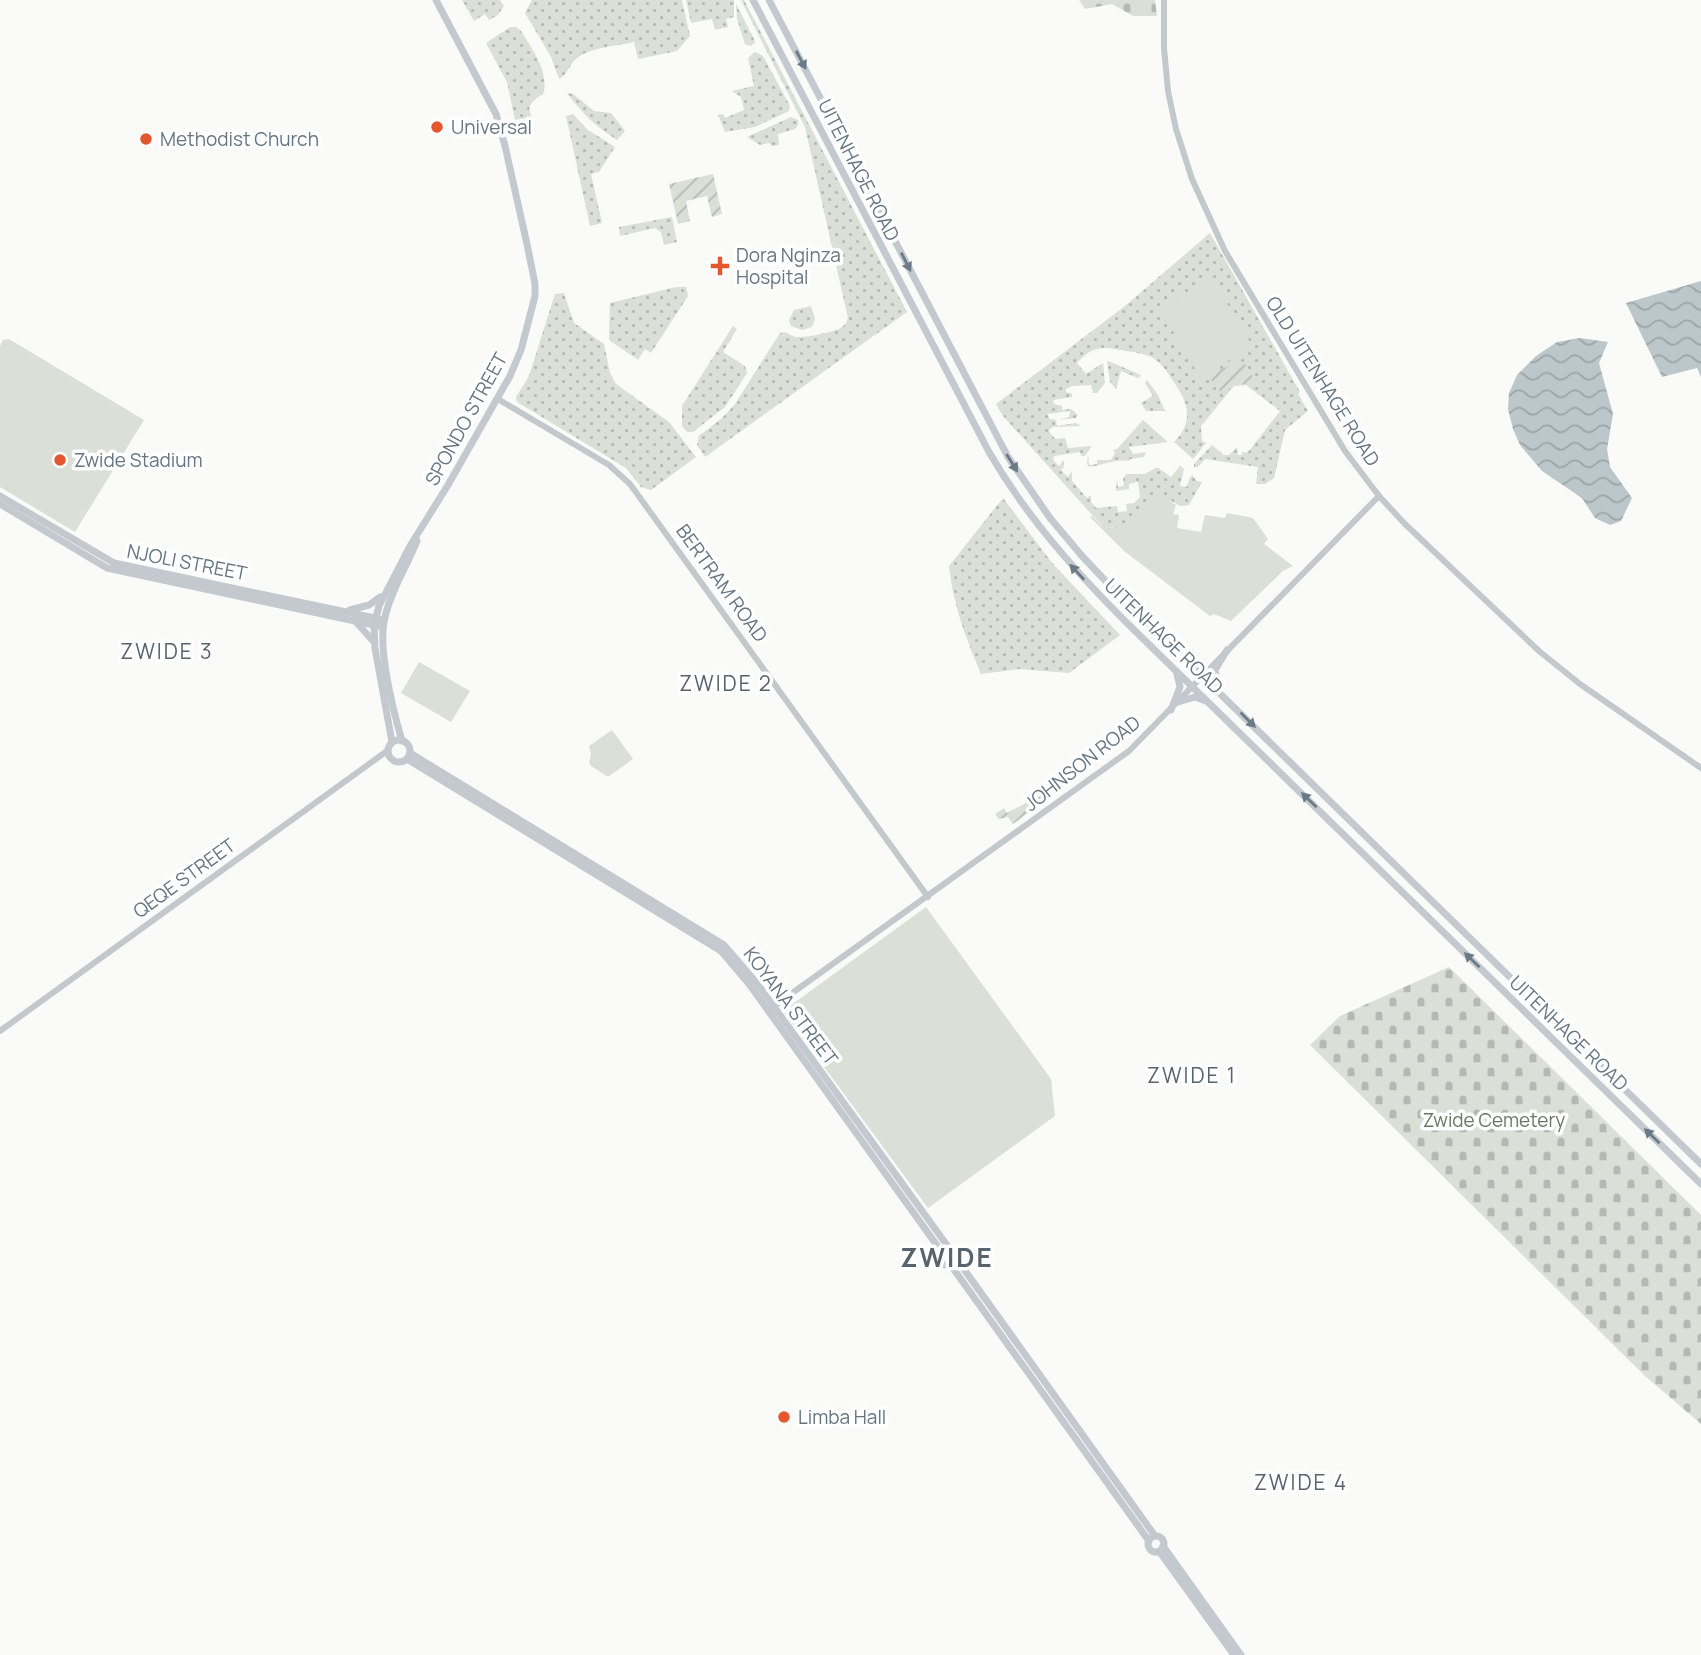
<svg xmlns="http://www.w3.org/2000/svg" width="1701" height="1655" viewBox="0 0 1701 1655" font-family="Manrope,sans-serif">
  <style>
    .grass { fill: url(#grass-dots) }
    .cemetery { fill: url(#cemetery-stones) }
    .park { fill: #dadfd7 }
    .garden { fill: url(#garden-furrows) }
    .water { fill: url(#water-waves) }
    .lines { fill: none; stroke-linecap: round; stroke-linejoin: round }
    .tertiary { stroke: #c3c8cc; stroke-width: 6 }
    .secondary { stroke: #c3c9ce; stroke-width: 7 }
    .primary { stroke: #c3c9ce; stroke-width: 7 }
    .oneway { fill: #6a7a87 }
    .poi-dot { fill: #e4572e; stroke: #fff; stroke-width: 2.5 }
    .labels { text-anchor: middle; dominant-baseline: central; stroke-width: 7; stroke-linejoin: round; paint-order: stroke }
    .poi-label { font-size: 19px; fill: #657683; stroke: #fff; text-anchor: start }
    .street-label { font-size: 19px; fill: #657683; stroke: #fff }
    .park-label { font-size: 19px; fill: #687a64; stroke: #fff }
    .neighbourhood-label { font-size: 21px; letter-spacing: 2px; fill: #57646e; stroke: #fff }
    .district-label { font-size: 26px; font-weight: bold; letter-spacing: 2px; fill: #57646e; stroke: #fff }
  </style>
  <defs>
    <pattern id="grass-dots" width="8" height="8" patternUnits="userSpaceOnUse" patternTransform="scale(1.75)"><rect width="8" height="8" fill="#dadfd7"/><path d="M2 2h.1M6 6h.1" fill="none" stroke="#b4b9b4" stroke-width="1.8" stroke-linecap="round"/></pattern>
    <pattern id="cemetery-stones" width="16" height="16" patternUnits="userSpaceOnUse" patternTransform="scale(1.75)"><rect width="16" height="16" fill="#dadfd7"/><path d="M2 7V4a2 2 0 0 1 4 0v3zM10 15v-3a2 2 0 0 1 4 0v3z" fill="#b4b9b4"/></pattern>
    <pattern id="garden-furrows" width="10" height="10" patternUnits="userSpaceOnUse" patternTransform="scale(1.75)"><rect width="10" height="10" fill="#dadfd7"/><path d="M-1 1l2-2M0 10L10 0M9 11l2-2" fill="none" stroke="#b4b9b4"/></pattern>
    <pattern id="water-waves" width="16" height="10" patternUnits="userSpaceOnUse" patternTransform="scale(1.75)"><rect width="16" height="10" fill="#bbc7cb"/><path d="M0 5q4-4 8 0t8 0" fill="none" stroke="#9ca6aa"/></pattern>
  </defs>
  <rect width="100%" height="100%" fill="#fafaf8"/>
  <g class="grass">
    <polygon points="462,0 500,0 504,6 498,15 489,20 485,14 474,21"/>
    <path d="M 532,0 L 682,0 L 690,36 L 677,51 L 638,59 L 634,42 C 618,46 591,47 577,58 C 569,64 568,74 559,79 L 551,57 L 525,13 Z"/>
    <polygon points="686,0 734,0 734,17 726,19 728,27 715,30 712,19 691,23"/>
    <path d="M 741,0 L 744,0 L 907,312 L 705,457 L 697,445 L 699,436 L 722,418 L 735,404 L 780,333 C 788,331 789,335 796,337 C 804,338 836,332 842,327 C 846,324 846,322 848,318 L 805,127 Z"/>
    <polygon points="736,4 754,39 755,43 751,46 745,44 737,19"/>
    <path d="M 510,27 L 516,27 L 521,31 C 532,49 548,70 544,92 C 536,101 524,103 532,117 L 515,120 L 507,82 L 486,43 Z"/>
    <polygon points="755,52 763,56 790,106 789,111 755,127 725,132 718,115 723,114 725,118 744,110 741,97 732,91 754,86 748,58"/>
    <path d="M 567,93 L 573,94 L 594,111 L 611,113 L 625,131 L 617,140 C 596,127 582,113 567,93 Z"/>
    <polygon points="573,114 588,130 615,147 599,172 591,174 602,223 590,226 566,116"/>
    <polygon points="791,117 798,120 798,125 795,129 778,134 779,145 772,146 769,143 760,145 747,137"/>
    <polygon points="672,217 677,242 664,245 661,232 655,228 620,236 619,227"/>
    <path d="M 1210,233 L 1300,392 L 1298,394 L 1308,411 L 1285,430 L 1274,478 L 1265,484 L 1256,484 L 1258,467 L 1205,459 L 1198,467 L 1194,467 L 1194,464 L 1212,445 L 1224,455 L 1229,455 L 1237,447 L 1238,455 L 1242,455 L 1242,451 L 1244,453 L 1249,451 L 1280,411 L 1246,385 L 1234,386 L 1201,426 L 1202,441 L 1206,443 L 1193,459 L 1174,442 C 1196,420 1187,400 1171,378 C 1166,370 1161,363 1153,358 C 1144,354 1136,352 1126,351 C 1104,347 1094,344 1077,363 L 1086,374 L 1103,363 L 1105,383 L 1097,393 L 1093,393 L 1091,385 L 1072,386 L 1066,389 L 1066,392 L 1072,394 L 1072,397 L 1053,400 L 1054,404 L 1062,406 L 1062,410 L 1071,409 L 1078,415 L 1076,418 L 1059,420 L 1069,417 L 1070,411 L 1047,414 L 1050,419 L 1056,420 L 1057,426 L 1076,423 L 1081,426 L 1053,427 L 1049,430 L 1050,433 L 1055,439 L 1065,438 L 1068,448 L 1092,446 L 1085,456 L 1081,456 L 1080,452 L 1054,456 L 1053,460 L 1059,466 L 1064,460 L 1064,467 L 1061,470 L 1068,477 L 1072,471 L 1072,481 L 1087,498 L 1091,495 L 1091,502 L 1096,508 L 1117,506 L 1118,512 L 1127,511 L 1126,504 L 1134,503 L 1140,497 L 1138,482 L 1129,484 L 1129,489 L 1116,491 L 1117,479 L 1118,487 L 1124,486 L 1123,478 L 1127,474 L 1145,474 L 1157,467 L 1171,477 L 1180,466 L 1184,469 L 1180,486 L 1187,487 L 1189,479 L 1192,475 L 1197,481 L 1202,482 L 1189,505 L 1180,506 L 1170,500 L 1120,528 L 1103,527 L 1003,416 L 996,404 L 1125,306 Z"/>
    <polygon points="676,287 686,287 688,296 651,353 645,349 638,360 609,340 610,303"/>
    <polygon points="564,293 574,323 604,344 610,373 616,384 669,422 696,457 651,490 641,487 626,468 517,402 516,397 529,376 555,294"/>
    <polygon points="811,306 815,319 812,327 802,330 791,326 789,320 794,310"/>
    <polygon points="733,326 737,329 723,352 745,366 747,373 725,407 693,432 687,432 682,426 682,406"/>
    <polygon points="1107,361 1108,361 1141,375 1138,378 1121,371 1116,389 1110,382"/>
    <polygon points="1147,380 1158,395 1165,411 1146,411 1141,403 1153,396 1145,383"/>
    <path d="M 1143,420 L 1168,442 L 1129,447 L 1133,454 L 1146,452 L 1144,457 L 1130,459 L 1129,461 C 1114,459 1104,465 1089,467 L 1087,464 L 1088,456 L 1089,465 L 1097,464 L 1097,460 L 1111,460 L 1115,453 L 1113,450 L 1117,449 Z"/>
    <path d="M 1003,498 L 1053,564 L 1120,635 L 1069,673 L 1019,669 L 981,674 C 966,638 953,605 949,566 Z"/>
  </g>
  <g class="cemetery">
    <polygon points="1079,0 1155,0 1157,16 1133,16 1112,4 1085,9"/>
    <polygon points="1449,967 1701,1215 1701,1424 1645,1376 1310,1045 1340,1016"/>
  </g>
  <g class="park">
    <polygon points="1212,278 1253,347 1200,377 1159,308"/>
    <polygon points="9,339 144,420 75,532 0,487 0,346 3,340"/>
    <polygon points="1166,498 1176,505 1173,514 1179,515 1177,528 1201,532 1205,515 1225,518 1227,513 1253,518 1268,539 1264,544 1293,566 1283,571 1231,621 1214,614 1210,616 1124,551 1090,517 1092,516 1103,527 1120,528 1158,499"/>
    <polygon points="419,662 470,691 451,722 401,693"/>
    <polygon points="612,730 633,759 608,777 591,766 589,762 591,754 589,746"/>
    <polygon points="926,907 1051,1079 1055,1116 928,1208 783,1011"/>
  </g>
  <g class="garden">
    <polygon points="713,174 722,214 712,217 707,196 686,201 690,221 678,224 669,184"/>
    <path d="M 1243,361 L 1255,380 L 1250,384 L 1233,385 L 1223,395 L 1208,376 C 1219,368 1230,367 1243,361 Z"/>
    <polygon points="1042,795 1043,802 1013,824 1008,817 999,819 995,814 1004,808 1007,813"/>
  </g>
  <g class="water">
    <polygon points="1701,281 1701,377 1697,368 1662,377 1626,303"/>
    <polygon points="1580,338 1608,342 1599,363 1613,414 1607,449 1610,467 1632,498 1621,521 1610,525 1595,518 1582,498 1542,471 1520,445 1513,429 1508,409 1509,393 1517,375 1536,356 1557,342"/>
  </g>
  <g class="lines">
    <g class="tertiary">
      <polyline points="1164,0 1164,48 1168,91 1176,129 1192,179 1225,251 1345,451 1379,496 1405,524 1539,651 1580,684 1701,768"/>
      <polyline points="498,399 609,465 630,484 928,897"/>
      <polyline points="770,1009 1129,751 1379,496"/>
      <polyline points="0,1031 387,751"/>
    </g>
    <g class="secondary">
      <polyline points="0,496 114,563 384,620"/>
      <polyline points="0,504 107,568 383,627"/>
      <polyline points="350,610 369,605 380,597"/>
      <polyline points="356,622 374,642"/>
      <circle cx="399" cy="751" r="11"/>
      <path d="M 402,741 C 393,710 377,647 385,617 C 391,590 407,566 417,541"/>
      <polyline points="392,742 375,648 374,625 379,606 410,546 448,485 510,376 521,350 535,296 535,284 527,244 505,146 496,114 436,0"/>
      <polyline points="410,753 724,945 756,982 949,1248"/>
      <polyline points="407,759 721,951 749,984 941,1251"/>
      <circle cx="947" cy="1257" r="8"/>
      <polyline points="956,1258 1155,1536"/>
      <polyline points="950,1264 1149,1541"/>
      <circle cx="1156" cy="1544" r="8"/>
      <polyline points="1163,1546 1241,1655"/>
      <polyline points="1159,1551 1234,1655"/>
    </g>
    <g class="primary">
      <path d="M 753,0 L 989,452 C 1026,516 1074,570 1127,623 L 1701,1184"/>
      <polyline points="769,0 1008,457 1050,518 1082,556 1115,591 1701,1164"/>
      <polyline points="1218,690 1215,670 1227,650"/>
      <polyline points="1178,702 1195,697 1206,701"/>
      <polyline points="1171,710 1180,687 1177,674"/>
    </g>
  </g>
  <defs><path id="oneway-solid" d="M-6-.8H1V-3.2L6.5 0L1 3.2V.8H-6Z" transform="scale(1.75)"/></defs>
  <g class="oneway">
    <use href="#oneway-solid" transform="translate(801 60) rotate(62)"/>
    <use href="#oneway-solid" transform="translate(906 262) rotate(63)"/>
    <use href="#oneway-solid" transform="translate(1012 463) rotate(58)"/>
    <use href="#oneway-solid" transform="translate(1077 572) rotate(-133)"/>
    <use href="#oneway-solid" transform="translate(1248 720) rotate(45)"/>
    <use href="#oneway-solid" transform="translate(1309 800) rotate(-136)"/>
    <use href="#oneway-solid" transform="translate(1472 960) rotate(-136)"/>
    <use href="#oneway-solid" transform="translate(1652 1136) rotate(-136)"/>
  </g>
  <g class="poi-dot">
    <circle cx="437" cy="127" r="7"/>
    <circle cx="146" cy="139" r="7"/>
    <path d="M716.5 255.5h7v7h7v7h-7v7h-7v-7h-7v-7h7z"/>
    <circle cx="60" cy="460" r="7"/>
    <circle cx="784" cy="1417" r="7"/>
  </g>
  <g class="labels">
    <g class="poi-label">
      <text x="451" y="127">Universal</text>
      <text x="160" y="139">Methodist Church</text>
      <text x="736" y="255">Dora Nginza<tspan x="736" dy="22">Hospital</tspan></text>
      <text x="74" y="460">Zwide Stadium</text>
      <text x="798" y="1417">Limba Hall</text>
    </g>
    <g class="street-label">
      <text transform="translate(859 170) rotate(63)">UITENHAGE ROAD</text>
      <text transform="translate(1323 381) rotate(58)">OLD UITENHAGE ROAD</text>
      <text transform="translate(466 419) rotate(-61)">SPONDO STREET</text>
      <text transform="translate(187 562) rotate(11)">NJOLI STREET</text>
      <text transform="translate(722 583) rotate(54)">BERTRAM ROAD</text>
      <text transform="translate(1164 636) rotate(44)">UITENHAGE ROAD</text>
      <text transform="translate(1082 763) rotate(-38)">JOHNSON ROAD</text>
      <text transform="translate(184 878) rotate(-36)">QEQE STREET</text>
      <text transform="translate(791 1006) rotate(53)">KOYANA STREET</text>
      <text transform="translate(1569 1033) rotate(44)">UITENHAGE ROAD</text>
    </g>
    <g class="park-label">
      <text x="1494" y="1120">Zwide Cemetery</text>
    </g>
    <g class="neighbourhood-label">
      <text x="167" y="651">ZWIDE 3</text>
      <text x="726" y="683">ZWIDE 2</text>
      <text x="1192" y="1075">ZWIDE 1</text>
      <text x="1301" y="1482">ZWIDE 4</text>
    </g>
    <g class="district-label">
      <text x="947" y="1257">ZWIDE</text>
    </g>
  </g>
</svg>
